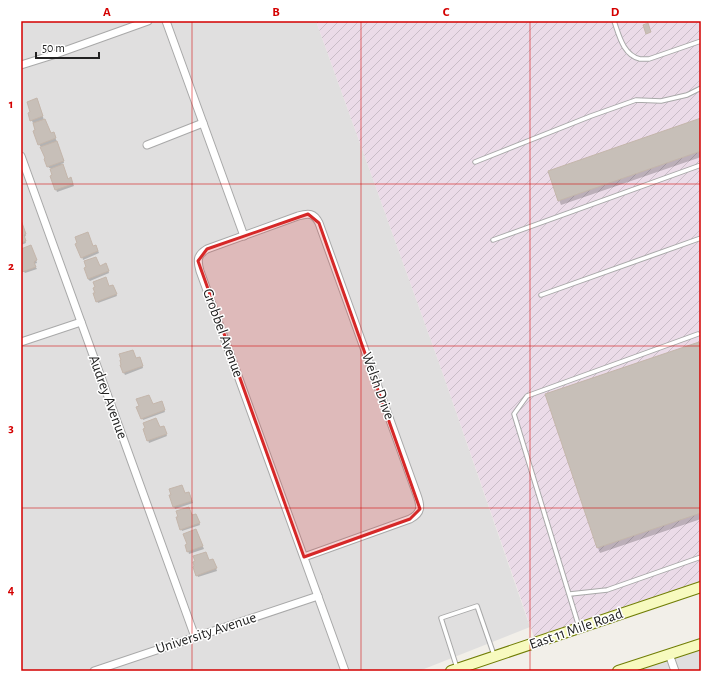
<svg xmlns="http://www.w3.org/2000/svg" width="722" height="692" viewBox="0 0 722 692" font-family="'Alegreya Sans',sans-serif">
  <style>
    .residential { fill: #e0dfdf }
    .industrial { fill: url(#industrial-furrows) }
    .shadow { fill: #0003 }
    .building { fill: #c7bfb8; stroke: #c4b6ab }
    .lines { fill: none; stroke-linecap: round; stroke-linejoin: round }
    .lane-casing { stroke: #a9a9a9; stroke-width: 5.5 }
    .street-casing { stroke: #a9a9a9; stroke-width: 9 }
    .secondary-casing { stroke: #707d05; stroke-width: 12 }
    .lane { stroke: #fff; stroke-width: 3.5 }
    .street { stroke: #fff; stroke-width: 7 }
    .secondary { stroke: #f7fabf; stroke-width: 10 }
    .marked { fill: #d62828; fill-opacity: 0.2; stroke: #d62828; stroke-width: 3; stroke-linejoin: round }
    .grid { fill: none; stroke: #d40000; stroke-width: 1; stroke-opacity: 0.55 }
    .labels { text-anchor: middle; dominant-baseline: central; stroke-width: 3; stroke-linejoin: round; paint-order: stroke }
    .street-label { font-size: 15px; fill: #222; stroke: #fff }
    .neatline { fill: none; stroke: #d40000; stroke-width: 1.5 }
    .grid-label { font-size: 13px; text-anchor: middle; font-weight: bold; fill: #d40000 }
  </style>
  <defs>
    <pattern id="industrial-furrows" width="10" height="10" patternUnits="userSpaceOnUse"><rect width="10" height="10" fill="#ebdbe8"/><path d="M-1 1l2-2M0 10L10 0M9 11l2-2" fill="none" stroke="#c9bcc7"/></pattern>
  </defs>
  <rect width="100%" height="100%" fill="#f2efe9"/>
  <g class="residential">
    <polygon points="21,21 316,21 442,371 530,627 419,671 21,671"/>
    <polygon points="701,647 701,671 631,671"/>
  </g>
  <polygon class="industrial" points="316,21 701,21 701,581 534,637 442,371"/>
  <g class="shadow">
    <polygon points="38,101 44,120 51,134 54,135 58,144 64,163 61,164 68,180 72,181 74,186 57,192 51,177 53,176 51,168 49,168 48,166 41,146 40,146 39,144 36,130 29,114"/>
    <polygon points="701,119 701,157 561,205 559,200"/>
    <polygon points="21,222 26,236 24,237 26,243 21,245"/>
    <polygon points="79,244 97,248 99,253 83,260"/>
    <polygon points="32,248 37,263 34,264 37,269 25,273 21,268 21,250"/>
    <polygon points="99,267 107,267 109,273 90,281 88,279"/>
    <polygon points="109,287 114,288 117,296 98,303 97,301"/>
    <polygon points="698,343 701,347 701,519 600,553 598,548 546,394"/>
    <polygon points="136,359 141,360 143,368 125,375 124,373"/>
    <polygon points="162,404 165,412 143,420 142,418 152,405"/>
    <polygon points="160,428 164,429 167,436 149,443 144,429"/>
    <polygon points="185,494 190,495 193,503 175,509 170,496"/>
    <polygon points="179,517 197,517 200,525 182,531 181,529"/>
    <polygon points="201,542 204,549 189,554 186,545"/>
    <polygon points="209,561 214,562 217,571 198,577 197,575"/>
  </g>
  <g class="building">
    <polygon points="648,23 651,32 646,34 643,25"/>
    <polygon points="37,98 43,116 30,121 28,113 30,112 27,102"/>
    <polygon points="701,118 701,151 558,201 548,171"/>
    <polygon points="45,119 51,133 54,132 56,138 38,145 33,131 35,130 33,123"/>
    <polygon points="57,141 64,161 47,167 44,159 45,158 40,147"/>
    <polygon points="63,164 68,179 71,177 73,184 55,190 50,176 52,175 50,169"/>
    <polygon points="21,220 26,234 24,235 26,241 21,243"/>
    <polygon points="88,232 93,246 96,245 98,251 81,258 75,244 77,243 75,237"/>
    <polygon points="31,245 37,260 34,262 36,267 22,272 21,268 21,249"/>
    <polygon points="96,257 100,266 106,263 109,271 88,279 84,268 86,267 84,261"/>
    <polygon points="106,277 109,286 113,285 117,294 96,302 93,293 95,293 93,288 95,287 93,282"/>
    <polygon points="699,342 701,348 701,513 597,548 545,394"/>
    <polygon points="133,350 136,358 140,357 143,366 123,373 120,365 121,365 120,360 121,360 119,354"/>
    <polygon points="149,395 153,404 162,401 165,410 141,419 136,407 139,406 136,399"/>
    <polygon points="156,418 160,427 164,426 167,434 147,441 143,429 145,428 143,423"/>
    <polygon points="182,485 185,493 189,492 192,501 173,507 169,495 171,495 169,489"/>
    <polygon points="189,507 192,515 196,514 200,523 180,530 176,517 178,517 176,511"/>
    <polygon points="196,529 203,546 187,552 185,545 187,544 183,534"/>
    <polygon points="206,552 209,560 213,559 217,568 196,576 193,567 194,566 193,562 195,561 193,556"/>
  </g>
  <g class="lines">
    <defs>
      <g id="lane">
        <path d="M 614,21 C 619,35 623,55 640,59 C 643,59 646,59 649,59 L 701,41"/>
        <polyline points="475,162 591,116 636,100 661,101 687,95 701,88"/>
        <polyline points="493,240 701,165"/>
        <polyline points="541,295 701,238"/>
        <polyline points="570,594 607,590 701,557"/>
        <polyline points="579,627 514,414 527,396 698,334"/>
        <polyline points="457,668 441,618 477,606 494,655"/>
      </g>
      <g id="street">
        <polyline points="166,21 244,236"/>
        <polyline points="21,65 53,55 148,21"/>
        <polyline points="147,145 203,123"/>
        <polyline points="21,156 195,637"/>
        <polyline points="21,342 81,322"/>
        <path d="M 304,557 L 410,519 C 422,513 421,506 417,495 L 319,223 C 314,213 309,213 298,216 L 207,249 C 197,255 197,260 200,271 L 345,671"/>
        <polyline points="669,654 675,671"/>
        <polyline points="94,671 318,596"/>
      </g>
      <g id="secondary">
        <polyline points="451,671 701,587"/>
        <polyline points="618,671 701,644"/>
      </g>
    </defs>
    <use href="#lane" class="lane-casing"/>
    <use href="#street" class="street-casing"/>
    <use href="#secondary" class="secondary-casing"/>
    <use href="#lane" class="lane"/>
    <use href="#street" class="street"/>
    <use href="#secondary" class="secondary"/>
  </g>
  <path class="marked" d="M 308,214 L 319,223 L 420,509 L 410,519 L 304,557 L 198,261 L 207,249 Z"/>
  <path class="grid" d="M 192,21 L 192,671M 361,21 L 361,671M 530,21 L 530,671M 21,184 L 701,184M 21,346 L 701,346M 21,508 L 701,508"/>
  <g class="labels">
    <g class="street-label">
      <text transform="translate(223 333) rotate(70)">Grobbel Avenue</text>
      <text transform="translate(378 386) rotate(70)">Welsh Drive</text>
      <text transform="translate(108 397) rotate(70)">Audrey Avenue</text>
      <text transform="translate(576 629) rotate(-19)">East 11 Mile Road</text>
      <text transform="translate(206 633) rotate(-18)">University Avenue</text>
    </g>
  </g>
  <rect width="722" height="692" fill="none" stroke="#ffffff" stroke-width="44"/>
  <path d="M36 52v6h63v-6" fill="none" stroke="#222222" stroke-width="2"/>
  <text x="42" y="52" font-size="12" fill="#222222" stroke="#ffffff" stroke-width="3" paint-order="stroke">50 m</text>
  <rect x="22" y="22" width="678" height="648" class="neatline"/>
  <g class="grid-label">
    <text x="107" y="16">A</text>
    <text x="276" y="16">B</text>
    <text x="446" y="16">C</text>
    <text x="615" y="16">D</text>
    <text x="11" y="108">1</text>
    <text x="11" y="270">2</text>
    <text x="11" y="432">3</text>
    <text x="11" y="594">4</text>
  </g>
</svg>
